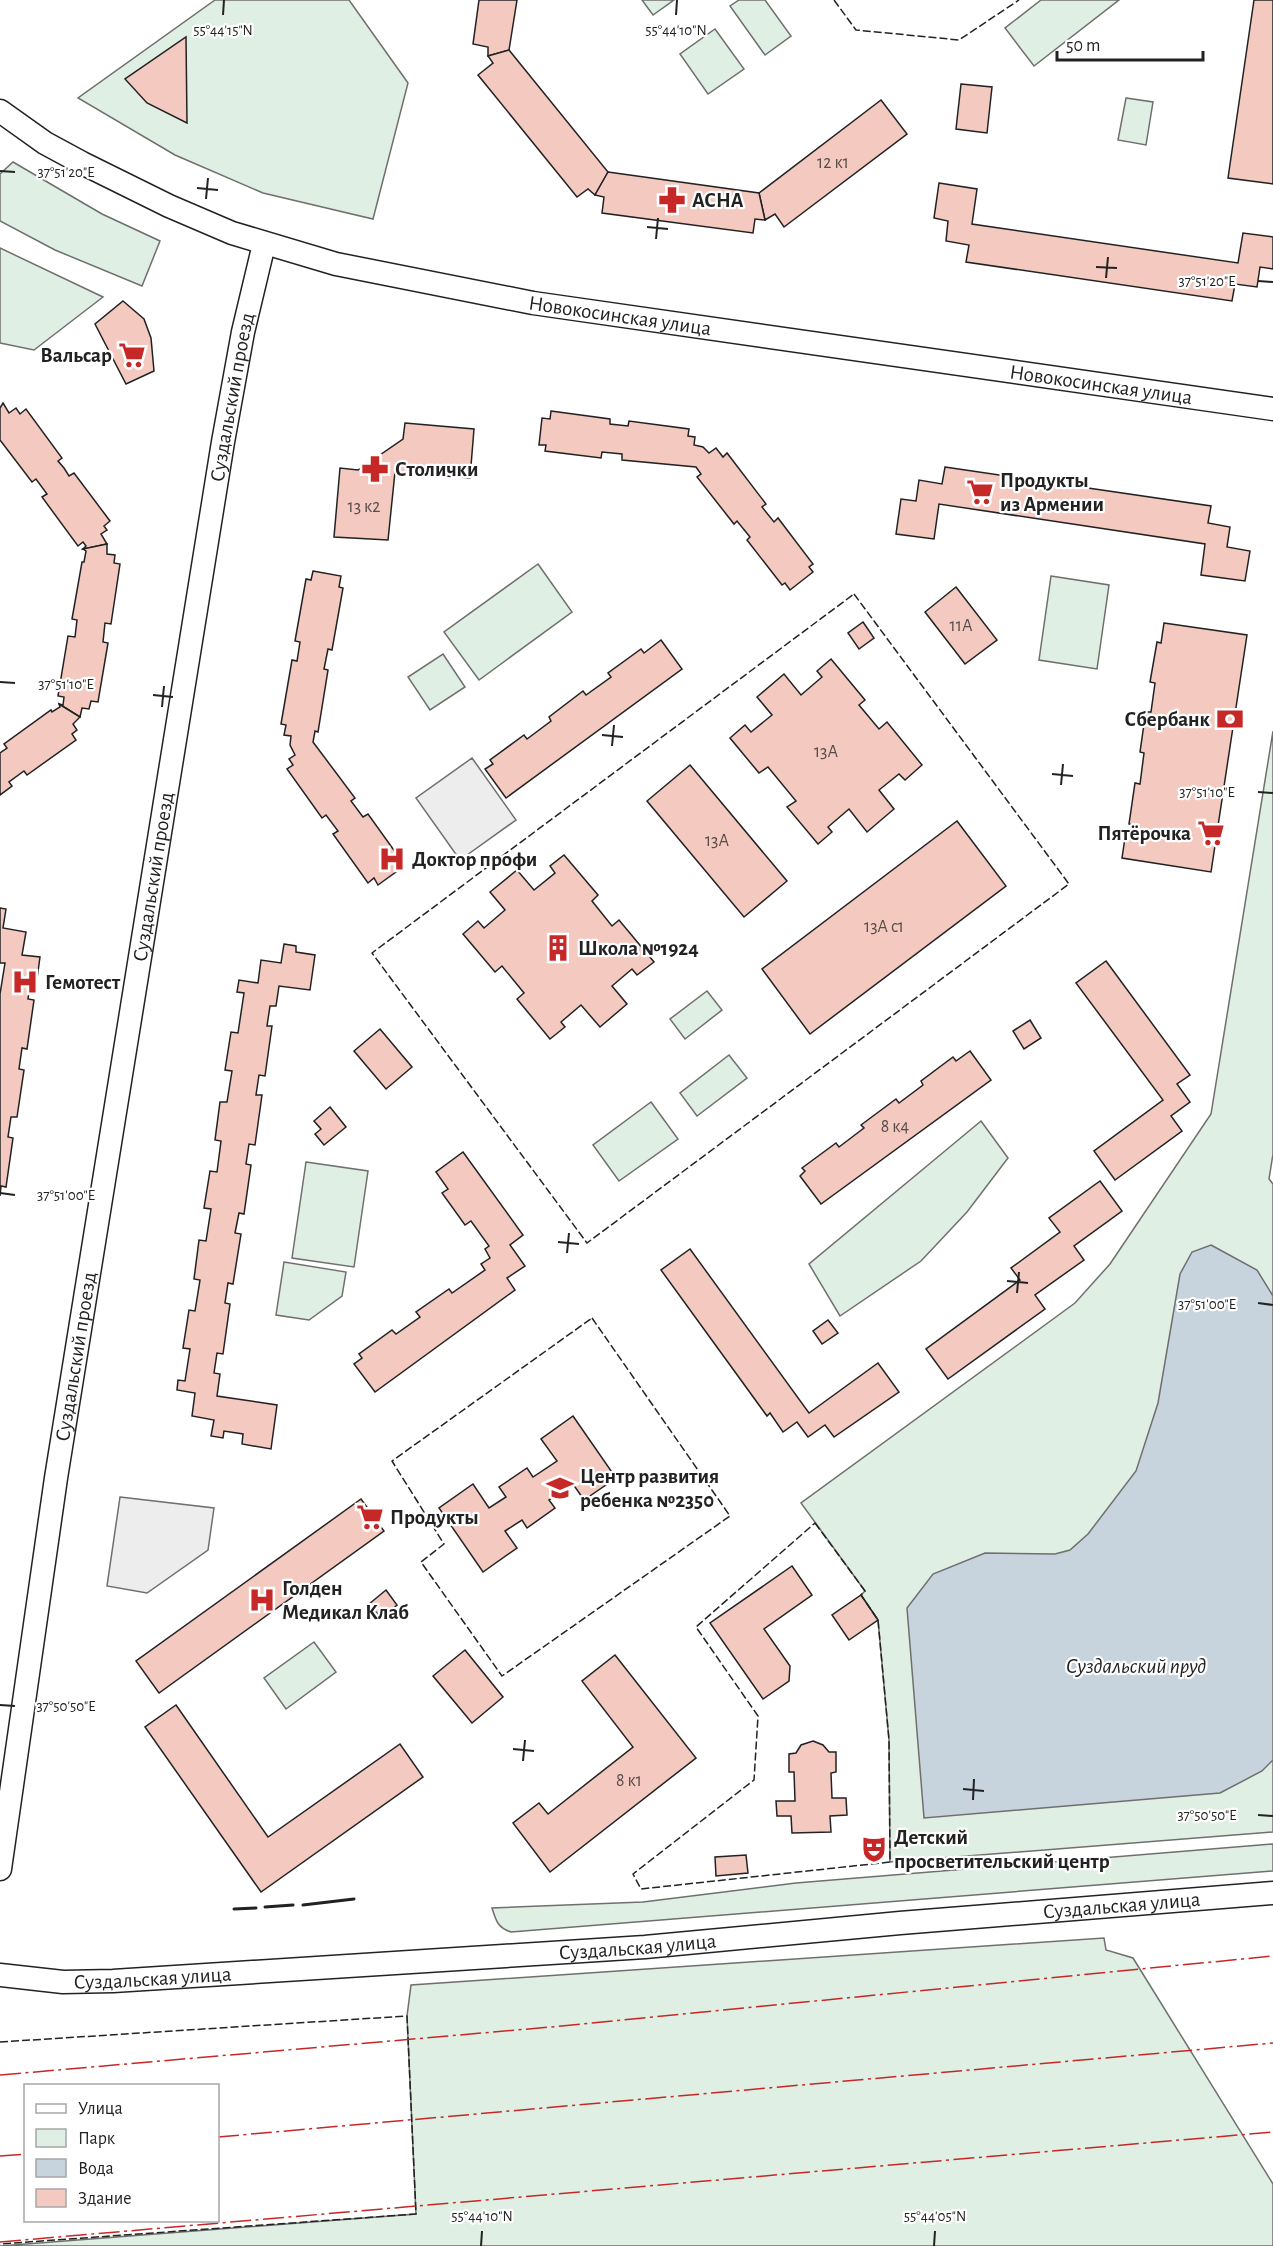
<svg xmlns="http://www.w3.org/2000/svg" width="1273" height="2246" viewBox="0 0 1273 2246" font-family="'Alegreya Sans',sans-serif">
  <style>
    .green { fill: #e0efe3; stroke: #6f6f6f; stroke-width: 1.5 }
    .parking { fill: #ededed; stroke: #6f6f6f; stroke-width: 1.5 }
    .water { fill: #c7d3dd; stroke: #6f6f6f; stroke-width: 1.5 }
    .building { fill: #f3c9c0; stroke: #222; stroke-width: 1.5 }
    .lines { fill: none; stroke-linecap: round; stroke-linejoin: round }
    .minor-casing { stroke: #222; stroke-width: 25 }
    .minor { stroke: #fff; stroke-width: 22 }
    .fence { stroke: #222; stroke-width: 1.5; stroke-dasharray: 8 3; stroke-linecap: butt }
    .wall { stroke: #222; stroke-width: 3 }
    .power { stroke: #c62828; stroke-width: 1.5; stroke-dasharray: 21 4.5 3 4.5; stroke-linecap: butt }
    .ticks { fill: none; stroke: #222; stroke-width: 2 }
    .labels { text-anchor: middle; dominant-baseline: central; stroke-width: 4.5; stroke-linejoin: round; paint-order: stroke }
    .number-label { font-size: 18px; fill: #564c4a }
    .poi-label { font-size: 21px; font-weight: bold; fill: #222; stroke: #fff; text-anchor: start }
    .street-label { font-size: 21px; fill: #222; stroke: #fff }
    .water-label { font-size: 22px; font-style: italic; fill: #222; stroke: #fff }
    .ticks-label { font-size: 15px; text-anchor: middle; fill: #222; stroke: #fff; stroke-width: 4.5; stroke-linejoin: round; paint-order: stroke }
  </style>
  <rect width="100%" height="100%" fill="#fff"/>
  <g class="green">
    <polygon points="215,0 349,0 408,83 373,219 263,193 175,155 78,98"/>
    <polygon points="642,0 674,0 653,15"/>
    <polygon points="739,0 765,0 791,36 765,55 730,6"/>
    <polygon points="1041,0 1119,0 1034,66 1005,28"/>
    <polygon points="715,29 744,69 708,94 680,54"/>
    <polygon points="1126,98 1153,102 1146,145 1118,140"/>
    <polygon points="13,162 102,214 160,241 142,286 55,250 0,221 0,174"/>
    <polygon points="0,248 103,297 34,350 0,343"/>
    <polygon points="538,564 572,612 479,680 444,632"/>
    <polygon points="1051,576 1109,585 1097,669 1039,660"/>
    <polygon points="443,654 465,687 430,710 408,677"/>
    <polygon points="1273,731 1273,1154 1269,1179 1273,1184 1273,1832 890,1862 889,1740 878,1620 861,1595 865,1591 801,1503 1075,1303 1110,1264 1211,1114"/>
    <polygon points="707,991 722,1010 685,1039 670,1019"/>
    <polygon points="729,1055 747,1078 697,1116 680,1093"/>
    <polygon points="651,1102 678,1139 619,1181 593,1145"/>
    <polygon points="981,1121 1008,1158 967,1212 921,1261 840,1316 809,1264"/>
    <polygon points="306,1162 368,1171 354,1267 292,1258"/>
    <polygon points="284,1262 346,1272 342,1296 309,1320 276,1315"/>
    <polygon points="314,1642 336,1672 286,1709 264,1678"/>
    <path d="M 1273,1844 L 1273,1871 L 511,1932 C 498,1928 496,1921 492,1908 L 643,1902 L 796,1883 Z"/>
    <polygon points="1104,1938 1106,1950 1133,1958 1273,2184 1273,2246 0,2246 416,2214 407,2016 411,1985"/>
  </g>
  <g class="parking">
    <polygon points="472,758 516,820 460,860 416,798"/>
    <polygon points="120,1497 214,1508 208,1550 147,1593 107,1586"/>
  </g>
  <polygon class="water" points="1211,1245 1257,1270 1273,1296 1273,1760 1262,1771 1220,1793 924,1818 907,1608 933,1574 985,1553 1055,1554 1070,1550 1088,1534 1136,1471 1158,1403 1180,1274 1192,1252"/>
  <g class="building">
    <polygon points="479,0 517,0 509,50 488,56 488,47 473,44"/>
    <polygon points="1254,0 1273,0 1273,184 1228,178"/>
    <polygon points="186,37 187,123 147,103 125,79"/>
    <polygon points="509,50 608,172 595,195 588,189 577,197 478,75 493,63 488,56"/>
    <polygon points="961,84 992,87 987,133 956,129"/>
    <polygon points="881,100 907,134 784,227 775,214 765,220 759,193"/>
    <polygon points="608,172 759,193 765,220 755,219 753,233 602,213 604,197 595,195"/>
    <polygon points="939,183 977,189 972,224 1238,263 1243,233 1273,237 1273,269 1260,267 1257,287 1235,284 1232,301 966,262 969,245 946,241 948,221 934,218"/>
    <polygon points="123,301 144,319 151,338 154,371 126,384 95,324"/>
    <polygon points="3,403 9,413 16,408 20,414 26,409 62,458 58,461 64,468 69,476 74,473 110,521 104,526 107,530 101,534 107,544 83,549 86,546 83,542 78,546 42,497 47,494 36,479 32,482 0,440 0,408"/>
    <polygon points="551,411 610,419 610,424 628,426 629,421 689,429 688,436 695,437 694,445 703,447 709,453 716,448 723,457 727,453 766,504 762,507 774,522 778,518 813,564 809,567 813,572 790,590 785,583 782,585 747,540 750,537 737,521 734,524 697,477 701,474 696,467 622,460 622,454 602,452 601,458 545,451 546,445 539,445 542,418 550,419"/>
    <polygon points="405,423 474,429 470,478 395,472 388,540 334,537 340,468 358,470 403,439"/>
    <polygon points="945,467 1211,506 1208,523 1230,527 1227,547 1250,551 1245,581 1201,575 1205,544 939,504 934,539 896,534 901,499 916,501 919,480 942,484"/>
    <polygon points="107,544 107,554 115,555 114,563 120,564 111,624 105,623 103,642 108,643 98,702 91,701 89,709 82,708 80,717 59,704 63,705 64,697 58,696 68,636 75,637 77,620 72,619 82,562 84,562 86,551 83,549"/>
    <polygon points="313,571 341,576 339,587 343,588 332,650 328,649 324,669 328,670 318,732 315,731 313,742 355,798 351,801 363,817 368,814 401,860 396,863 400,869 378,885 374,878 368,883 333,834 338,831 326,815 322,818 287,769 293,765 289,759 295,755 290,745 291,736 284,735 286,725 281,724 292,660 297,661 300,642 295,641 306,579 311,580"/>
    <polygon points="956,587 997,640 965,664 925,612"/>
    <polygon points="863,622 874,638 859,649 848,633"/>
    <polygon points="1164,623 1247,635 1211,872 1122,858 1126,831 1132,832 1133,825 1129,824 1135,783 1140,784 1144,753 1140,752 1143,731 1146,712 1151,712 1155,683 1150,682 1157,642 1161,643"/>
    <polygon points="661,640 682,669 506,798 485,769 493,764 490,760 524,735 527,739 551,721 549,717 583,691 586,695 611,677 608,673 641,649 644,653"/>
    <polygon points="831,659 865,700 859,705 879,729 887,722 922,765 905,780 899,774 879,790 894,809 867,832 849,809 828,827 832,832 818,844 787,807 796,801 768,767 759,773 730,738 745,725 751,732 772,715 757,697 784,674 801,695 822,677 817,671"/>
    <polygon points="59,704 80,717 73,724 77,730 72,734 76,740 27,775 24,771 9,782 12,786 0,795 0,753 7,748 4,744 51,710 52,712 60,707"/>
    <polygon points="690,765 787,881 744,917 647,801"/>
    <polygon points="957,821 1006,886 810,1034 762,969"/>
    <polygon points="564,855 598,895 592,901 612,926 619,920 654,962 637,975 632,969 612,986 627,1004 600,1027 581,1005 561,1022 565,1027 550,1039 517,999 524,993 502,966 495,972 463,934 478,921 484,928 505,910 490,892 517,870 534,890 555,873 550,866"/>
    <polygon points="0,908 6,909 3,928 26,932 22,955 40,957 37,979 31,978 28,999 34,1000 27,1049 22,1048 19,1069 24,1070 17,1117 11,1117 8,1137 13,1138 6,1187 1,1186 0,1196 0,994 5,963 0,963"/>
    <polygon points="284,944 296,946 296,952 315,955 310,990 279,986 276,1006 270,1006 267,1026 272,1026 265,1076 259,1075 256,1095 262,1095 255,1145 249,1144 246,1164 251,1165 244,1214 239,1213 235,1233 241,1234 233,1284 228,1283 225,1303 230,1304 223,1354 217,1353 214,1373 220,1374 217,1396 277,1405 271,1449 242,1444 243,1434 224,1431 223,1438 211,1436 214,1420 192,1416 195,1393 177,1390 178,1380 185,1381 190,1349 183,1348 189,1310 195,1311 200,1280 194,1279 199,1240 206,1241 211,1209 204,1208 210,1171 217,1172 221,1141 215,1140 220,1102 227,1102 232,1071 225,1070 231,1032 238,1033 244,993 237,992 239,980 258,983 261,960 281,963"/>
    <polygon points="1106,961 1190,1075 1177,1084 1190,1102 1171,1116 1182,1131 1115,1180 1094,1151 1163,1100 1076,983"/>
    <polygon points="1030,1020 1041,1038 1024,1049 1013,1031"/>
    <polygon points="380,1029 412,1067 386,1089 354,1051"/>
    <polygon points="970,1051 991,1080 821,1204 800,1176 805,1171 802,1168 836,1143 839,1147 864,1128 861,1125 896,1099 899,1103 923,1085 921,1081 953,1057 956,1061"/>
    <polygon points="330,1107 346,1127 324,1145 315,1134 321,1129 314,1121"/>
    <polygon points="463,1152 523,1235 510,1245 525,1266 507,1278 515,1290 375,1392 354,1364 362,1358 359,1354 392,1330 396,1334 420,1317 416,1312 449,1289 452,1293 485,1270 481,1264 490,1258 485,1249 489,1246 471,1221 465,1225 442,1193 448,1189 436,1172"/>
    <polygon points="1100,1181 1122,1211 1074,1246 1084,1260 1035,1295 1045,1309 948,1379 926,1349 1020,1280 1011,1268 1060,1232 1049,1218"/>
    <polygon points="690,1249 809,1413 878,1363 899,1392 834,1437 825,1425 808,1437 797,1422 783,1432 770,1413 767,1416 661,1270"/>
    <polygon points="828,1320 838,1333 822,1344 813,1331"/>
    <polygon points="573,1416 616,1478 584,1500 573,1484 549,1500 555,1508 527,1528 522,1520 505,1531 517,1548 483,1572 439,1508 473,1484 489,1508 506,1497 499,1487 527,1468 533,1477 557,1461 541,1439"/>
    <polygon points="361,1499 384,1531 159,1693 136,1661"/>
    <polygon points="792,1566 812,1595 764,1629 790,1666 789,1681 763,1699 710,1623"/>
    <polygon points="386,1590 397,1605 381,1618 369,1604"/>
    <polygon points="861,1595 878,1620 849,1640 832,1615"/>
    <polygon points="465,1650 503,1697 472,1723 433,1676"/>
    <polygon points="615,1655 696,1758 550,1872 513,1823 539,1803 548,1814 633,1747 582,1681"/>
    <polygon points="176,1705 268,1837 400,1744 423,1777 261,1892 145,1727"/>
    <polygon points="813,1741 823,1745 829,1752 836,1752 836,1772 831,1773 832,1798 846,1798 847,1815 830,1816 831,1832 792,1833 791,1816 777,1816 776,1801 795,1801 794,1772 789,1772 789,1754 796,1753 801,1745"/>
    <polygon points="746,1855 748,1873 716,1876 715,1857"/>
  </g>
  <g class="lines">
    <defs>
      <g id="minor">
        <path id="s1" d="M 0,111 L 45,143 L 82,163 L 169,206 L 232,233 L 336,264 L 533,303 L 1273,409"/>
        <path id="s2" d="M 0,1869 L 56,1478 L 223,442 L 243,332 L 264,244"/>
        <path id="s3" d="M 0,1975 L 63,1982 L 113,1981 L 645,1947 L 900,1923 L 1273,1893"/>
      </g>
    </defs>
    <use href="#minor" class="minor-casing"/>
    <use href="#minor" class="minor"/>
    <g class="fence">
      <polyline points="834,0 856,30 959,40 1019,0"/>
      <polygon points="854,594 1069,884 587,1243 372,953"/>
      <polygon points="592,1318 730,1516 502,1676 421,1562 444,1544 392,1461"/>
      <polygon points="815,1523 865,1591 861,1595 878,1620 889,1740 890,1862 641,1889 633,1874 754,1780 758,1716 696,1627"/>
      <polyline points="0,2042 407,2016 416,2214 0,2244"/>
    </g>
    <g class="wall">
      <polyline points="303,1905 354,1899"/>
      <polyline points="265,1907 293,1905"/>
      <polyline points="234,1909 256,1908"/>
    </g>
    <g class="power">
      <polyline points="0,2075 551,2027 1273,1956"/>
      <polyline points="218,2137 1273,2043"/>
      <polyline points="0,2156 26,2154"/>
      <polyline points="0,2242 1273,2132"/>
    </g>
  </g>
  <path class="ticks" d="M 223,15 L 224,0M 676,15 L 677,0M 0,171 L 15,172M 197,188 L 218,190M 206,199 L 208,178M 647,227 L 668,229M 656,239 L 658,218M 1096,267 L 1117,268M 1106,278 L 1108,257M 1258,281 L 1273,282M 0,682 L 15,683M 153,695 L 173,697M 162,707 L 164,686M 602,735 L 623,737M 612,746 L 614,725M 1052,774 L 1073,776M 1061,785 L 1063,764M 1258,792 L 1273,793M 0,1193 L 15,1195M 558,1242 L 579,1244M 567,1253 L 569,1233M 1007,1281 L 1028,1283M 1017,1293 L 1019,1272M 1258,1303 L 1273,1305M 0,1705 L 15,1706M 513,1749 L 534,1751M 523,1761 L 525,1740M 963,1789 L 984,1791M 973,1800 L 974,1779M 1258,1815 L 1273,1816M 481,2246 L 482,2231M 934,2246 L 935,2231"/>
  <defs>
    <symbol id="pharmacy-bare" viewBox="-9 -9 18 18"><path d="M-2-6h4v4h4v4h-4v4h-4v-4h-4v-4h4Z" fill="#c62828" stroke="#fff" stroke-width="2.5" paint-order="stroke"/></symbol>
    <symbol id="supermarket-bare" viewBox="-9 -9 18 18"><path d="M-6-5.5h2.5l.6 2H6L4.5 2H-2.5L-4.4-4H-6ZM-1.5 3.2a1.3 1.3 0 1 0 .1 0ZM3 3.2a1.3 1.3 0 1 0 .1 0Z" fill="#c62828" stroke="#fff" stroke-width="2.5" paint-order="stroke"/></symbol>
    <symbol id="bank-bare" viewBox="-9 -9 18 18"><path d="M-6-4H6V4H-6ZM0-2.3a2.3 2.3 0 1 0 0 4.6a2.3 2.3 0 1 0 0-4.6Z" fill="#c62828" stroke="#fff" stroke-width="2.5" paint-order="stroke"/></symbol>
    <symbol id="hospital-bare" viewBox="-9 -9 18 18"><path d="M-5-5h3v3.5h4V-5h3V5h-3V1.5h-4V5h-3Z" fill="#c62828" stroke="#fff" stroke-width="2.5" paint-order="stroke"/></symbol>
    <symbol id="building-bare" viewBox="-9 -9 18 18"><path d="M-4-6H4V6H1V3H-1V6H-4ZM-2.5-4.3h1.7v1.8h-1.7ZM.8-4.3h1.7v1.8H.8ZM-2.5-1h1.7V.8h-1.7ZM.8-1h1.7V.8H.8Z" fill="#c62828" stroke="#fff" stroke-width="2.5" paint-order="stroke"/></symbol>
    <symbol id="school-bare" viewBox="-9 -9 18 18"><path d="M0-5L7-2L0 1L-7-2ZM-4 1L0 2.5L4 1V4Q0 6-4 4Z" fill="#c62828" stroke="#fff" stroke-width="2.5" paint-order="stroke"/></symbol>
    <symbol id="theatre-bare" viewBox="-9 -9 18 18"><path d="M-5-5.5Q0-4 5-5.5V0Q5 5 0 6Q-5 5-5 0ZM-3.3-2.5H-1v1.5H-3.3ZM1-2.5H3.3v1.5H1ZM-2.8 1Q0 5.5 2.8 1Z" fill="#c62828" stroke="#fff" stroke-width="2.5" paint-order="stroke"/></symbol>
  </defs>
  <g fill-rule="evenodd">
    <use href="#pharmacy-bare" x="653" y="181" width="38" height="38"/>
    <use href="#supermarket-bare" x="113" y="336" width="38" height="38"/>
    <use href="#pharmacy-bare" x="356" y="450" width="38" height="38"/>
    <use href="#supermarket-bare" x="961" y="473" width="38" height="38"/>
    <use href="#bank-bare" x="1211" y="700" width="38" height="38"/>
    <use href="#supermarket-bare" x="1192" y="814" width="38" height="38"/>
    <use href="#hospital-bare" x="373" y="840" width="38" height="38"/>
    <use href="#building-bare" x="539" y="929" width="38" height="38"/>
    <use href="#hospital-bare" x="6" y="963" width="38" height="38"/>
    <use href="#school-bare" x="541" y="1469" width="38" height="38"/>
    <use href="#supermarket-bare" x="351" y="1498" width="38" height="38"/>
    <use href="#hospital-bare" x="243" y="1581" width="38" height="38"/>
    <use href="#theatre-bare" x="855" y="1830" width="38" height="38"/>
  </g>
  <g class="labels">
    <g class="number-label">
      <text x="833" y="163">12 к1</text>
      <text x="364" y="507">13 к2</text>
      <text x="961" y="626">11А</text>
      <text x="826" y="752">13А</text>
      <text x="717" y="841">13А</text>
      <text x="884" y="927">13A c1</text>
      <text x="895" y="1127">8 к4</text>
      <text x="629" y="1781">8 к1</text>
    </g>
    <g class="poi-label">
      <text x="692" y="200">АСНА</text>
      <text x="112" y="355" text-anchor="end">Вальсар</text>
      <text x="395" y="469">Столички</text>
      <text x="1000" y="480">Продукты<tspan x="1000" dy="24">из Армении</tspan></text>
      <text x="1210" y="719" text-anchor="end">Сбербанк</text>
      <text x="1191" y="833" text-anchor="end">Пятёрочка</text>
      <text x="412" y="859">Доктор профи</text>
      <text x="578" y="948">Школа №1924</text>
      <text x="45" y="982">Гемотест</text>
      <text x="580" y="1476">Центр развития<tspan x="580" dy="24">ребенка №2350</tspan></text>
      <text x="390" y="1517">Продукты</text>
      <text x="282" y="1588">Голден<tspan x="282" dy="24">Медикал Клаб</tspan></text>
      <text x="894" y="1837">Детский<tspan x="894" dy="24">просветительский центр</tspan></text>
    </g>
    <g class="street-label">
      <text stroke="none"><textPath href="#s1" startOffset="660">Новокосинская улица</textPath></text>
      <text stroke="none"><textPath href="#s1" startOffset="1146">Новокосинская улица</textPath></text>
      <text stroke="none"><textPath href="#s2" startOffset="1490">Суздальский проезд</textPath></text>
      <text stroke="none"><textPath href="#s2" startOffset="1004">Суздальский проезд</textPath></text>
      <text stroke="none"><textPath href="#s2" startOffset="518">Суздальский проезд</textPath></text>
      <text stroke="none"><textPath href="#s3" startOffset="1125">Суздальская улица</textPath></text>
      <text stroke="none"><textPath href="#s3" startOffset="639">Суздальская улица</textPath></text>
      <text stroke="none"><textPath href="#s3" startOffset="153">Суздальская улица</textPath></text>
    </g>
    <g class="water-label">
      <text x="1136" y="1666">Суздальский пруд</text>
    </g>
  </g>
  <g class="ticks-label">
    <text x="223" y="35">55°44'15"N</text>
    <text x="676" y="35">55°44'10"N</text>
    <text x="66" y="177">37°51'20"E</text>
    <text x="1207" y="286">37°51'20"E</text>
    <text x="66" y="689">37°51'10"E</text>
    <text x="1207" y="797">37°51'10"E</text>
    <text x="66" y="1200">37°51'00"E</text>
    <text x="1207" y="1309">37°51'00"E</text>
    <text x="66" y="1711">37°50'50"E</text>
    <text x="1207" y="1820">37°50'50"E</text>
    <text x="482" y="2221">55°44'10"N</text>
    <text x="935" y="2221">55°44'05"N</text>
  </g>
  <rect x="24" y="2084" width="195" height="138" fill="#ffffff" stroke="#a7a7a7" stroke-width="1.5"/>
  <rect x="36" y="2104" width="30" height="9" fill="#ffffff" stroke="#a7a7a7" stroke-width="1.5"/>
  <text x="78" y="2114" font-size="18" fill="#222222">Улица</text>
  <rect x="36" y="2129" width="30" height="18" fill="#e0efe3" stroke="#a7a7a7" stroke-width="1.5"/>
  <text x="78" y="2144" font-size="18" fill="#222222">Парк</text>
  <rect x="36" y="2159" width="30" height="18" fill="#c7d3dd" stroke="#a7a7a7" stroke-width="1.5"/>
  <text x="78" y="2174" font-size="18" fill="#222222">Вода</text>
  <rect x="36" y="2189" width="30" height="18" fill="#f3c9c0" stroke="#a7a7a7" stroke-width="1.5"/>
  <text x="78" y="2204" font-size="18" fill="#222222">Здание</text>
  <path d="M1057 51v9h146v-9" fill="none" stroke="#222222" stroke-width="3"/>
  <text x="1066" y="51" font-size="18" fill="#222222" stroke="#ffffff" stroke-width="4.5" paint-order="stroke">50 m</text>
</svg>
